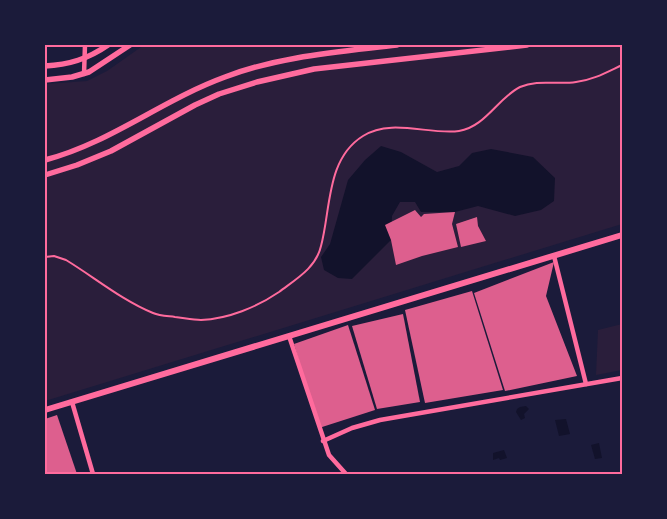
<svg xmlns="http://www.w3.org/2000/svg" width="667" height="519" viewBox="0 0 667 519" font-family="'Roboto Serif',serif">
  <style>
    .green { fill: #2a1e3b }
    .water { fill: #12122b }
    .building { fill: #dd5f8e }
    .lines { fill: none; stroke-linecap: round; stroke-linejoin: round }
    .path { stroke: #ff6b9d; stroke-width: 2 }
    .minor { stroke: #ff6b9d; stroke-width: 4.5 }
    .tertiary { stroke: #ff6b9d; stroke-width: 5.5 }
    .secondary { stroke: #ff6b9d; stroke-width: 6 }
    .neatline { fill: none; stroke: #ff6b9d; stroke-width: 2 }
  </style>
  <rect width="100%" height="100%" fill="#1b1b3a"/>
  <g class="green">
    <polygon points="144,45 622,45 622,224 45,401 45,84 87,81 107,71"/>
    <polygon points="622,324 622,370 596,375 598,330"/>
  </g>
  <g class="water">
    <polygon points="381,146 401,152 437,172 459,166 472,153 491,149 533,157 555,178 554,201 541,210 515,216 478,206 455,212 421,212 415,202 400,202 392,216 391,240 352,279 338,278 324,270 321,257 330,244 348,180 365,160"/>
    <polygon points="526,406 529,409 524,414 525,418 521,420 516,412 517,409 520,407"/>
    <polygon points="566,419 570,434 559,436 555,420"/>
    <polygon points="599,443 602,458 595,459 591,445"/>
    <polygon points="504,450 507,458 500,460 499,458 493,460 493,453"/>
  </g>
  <g class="building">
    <polygon points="415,210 421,217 424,214 455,212 452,224 458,247 422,256 396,265 391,240 385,225"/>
    <polygon points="477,217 478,226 486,241 461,247 456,224"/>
    <polygon points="554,262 546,296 577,376 505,391 474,293"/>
    <polygon points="472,291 503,390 425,403 405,310"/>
    <polygon points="403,314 420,402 377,409 352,326"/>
    <polygon points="348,325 375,410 319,428 294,344"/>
    <polygon points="57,415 77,474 45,474 45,419"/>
  </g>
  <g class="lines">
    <path class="path" d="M 45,257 L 54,256 L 66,260 C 94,277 123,301 153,313 C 160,316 168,316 175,317 C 184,318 193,320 201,320 C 228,319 257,307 279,292 C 296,279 316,268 321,246 C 331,209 326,159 363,136 C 391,118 429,135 459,131 C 485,127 498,98 520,87 C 538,79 557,85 576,82 C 593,80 607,72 622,65"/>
    <g class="minor">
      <polyline points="84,74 85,45"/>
      <polyline points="554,256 586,384"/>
      <polyline points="289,336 329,455 346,474"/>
      <polyline points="72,402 93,474"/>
      <polyline points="323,441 352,428 380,420 622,378"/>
    </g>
    <g class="tertiary">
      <path d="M 45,66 C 69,65 88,59 108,45"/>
      <polyline points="45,80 72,77 89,72 130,45"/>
      <path d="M 45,160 C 110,143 162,100 225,77 C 280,56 339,52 397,45"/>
      <polyline points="45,175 77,165 111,151 195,105 219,94 257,82 314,69 527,45"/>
    </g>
    <polyline class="secondary" points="45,410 622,235"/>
  </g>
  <rect width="667" height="519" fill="none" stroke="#1b1b3a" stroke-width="92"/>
  <rect x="46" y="46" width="575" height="427" class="neatline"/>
</svg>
